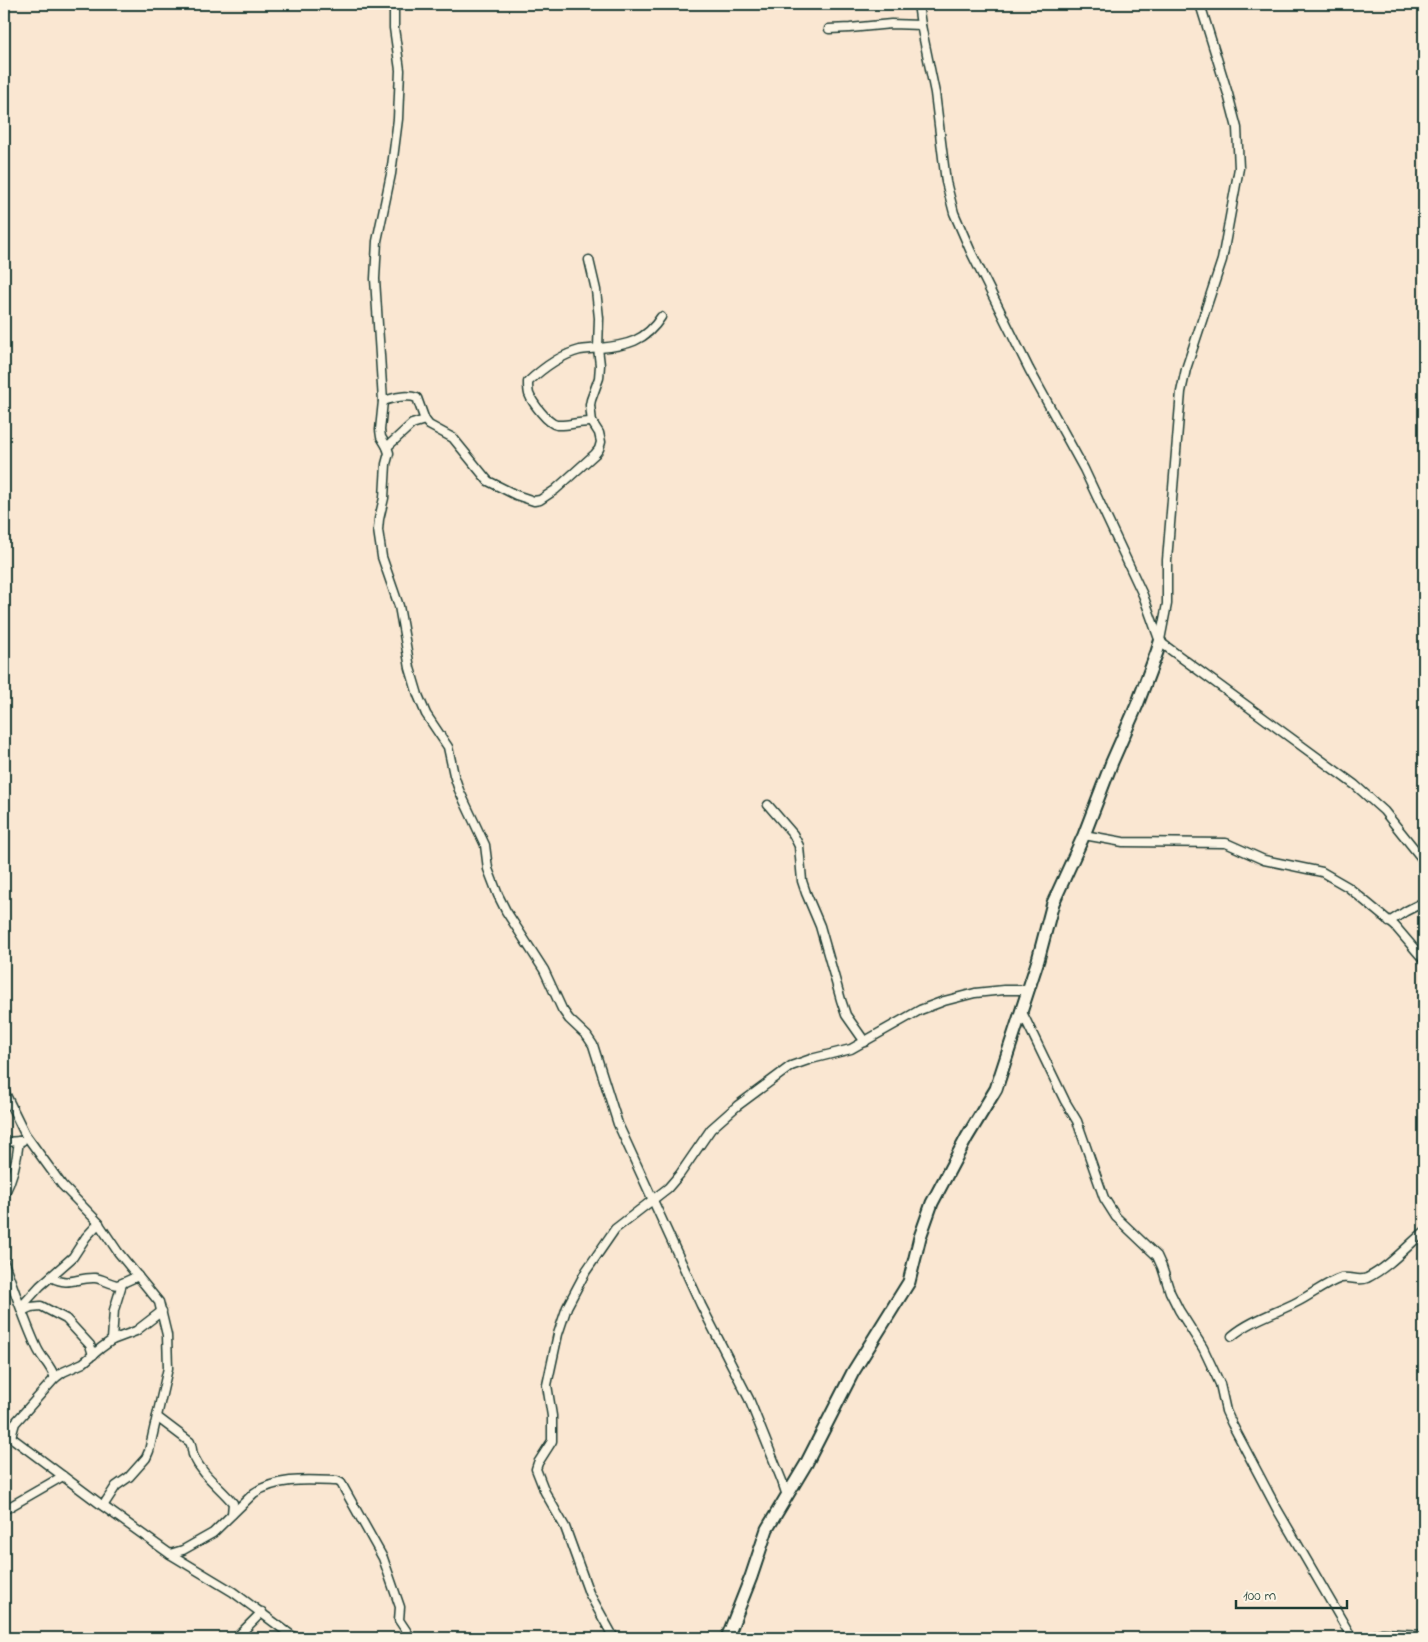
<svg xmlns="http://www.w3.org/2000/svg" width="1428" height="1642" viewBox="0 0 1428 1642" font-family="'Indie Flower',sans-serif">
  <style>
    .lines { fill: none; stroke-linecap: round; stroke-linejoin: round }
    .minor-casing { stroke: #1f3d34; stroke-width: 11 }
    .secondary-casing { stroke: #1f3d34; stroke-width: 15 }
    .minor { stroke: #fcf5e5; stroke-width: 8 }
    .secondary { stroke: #fcf5e5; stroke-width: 11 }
  </style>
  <rect width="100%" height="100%" fill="#fae7d2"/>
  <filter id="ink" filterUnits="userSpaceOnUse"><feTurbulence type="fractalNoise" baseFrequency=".02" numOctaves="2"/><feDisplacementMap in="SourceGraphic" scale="10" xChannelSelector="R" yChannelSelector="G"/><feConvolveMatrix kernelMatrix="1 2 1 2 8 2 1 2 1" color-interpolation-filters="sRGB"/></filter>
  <g filter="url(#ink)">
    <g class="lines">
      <defs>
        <g id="minor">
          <polyline points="394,4 394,28 400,70 398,119 391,174 377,241 375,279 383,401 380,430 381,437 387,447 389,453 386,464 384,498 379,519 378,530 382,557 399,606 410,668 418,695 426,714 448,747 454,775 459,790 485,845 488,869 498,895 506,911 544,970 562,1009 569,1019 587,1036 593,1045 618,1124 701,1305 749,1399 782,1481 787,1496"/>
          <polyline points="918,4 921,25 935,93 946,182 954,213 971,252 1029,369 1084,469 1143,595 1160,642 1355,785 1384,811 1424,861"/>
          <polyline points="829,29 850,28 891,24 921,25"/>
          <path d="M 383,401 C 393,398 406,394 417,398 L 425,420 L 429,425 L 453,438 L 488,481 L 516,495 L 534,501 L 540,500 L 555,490 L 595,454 L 599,449 L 601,442 L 599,433 L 592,422 L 590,405 L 591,400 L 599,378 L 600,365 L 598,348 L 599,318 L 596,290 L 589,260"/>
          <path d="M 592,422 C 581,421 568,426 557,425 C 548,424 532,402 529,394 C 528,390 528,386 528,382 C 543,368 560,355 580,350 C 586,349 593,349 599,348 C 626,346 646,341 661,317"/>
          <polyline points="387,447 412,424 425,420"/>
          <polyline points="1160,640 1167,604 1167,560 1181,392 1186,369 1222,260 1239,168 1237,128 1228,94 1200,4"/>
          <polyline points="768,805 793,834 799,846 802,881 806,893 820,926 841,1000 846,1015 865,1042"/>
          <polyline points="1084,835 1123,842 1226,843 1264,860 1322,872 1348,887 1395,926 1424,960"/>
          <polyline points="1389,922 1406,911 1424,902"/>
          <polyline points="1021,1010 1065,1101 1077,1121 1104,1198 1116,1217 1157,1256 1162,1267 1170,1292 1179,1310 1203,1348 1220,1384 1226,1411 1232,1424 1277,1509 1352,1638"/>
          <polyline points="4,1091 25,1134 46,1163 62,1185 97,1221 118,1252 159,1302 167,1335 168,1368 149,1451 146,1458 129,1477 116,1486 103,1506"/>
          <polyline points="4,1142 22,1141"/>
          <path d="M 4,1195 C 13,1178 17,1160 19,1141"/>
          <path d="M 4,1263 C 15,1291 24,1320 37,1348 C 42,1359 50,1364 55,1378"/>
          <path d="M 51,1277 C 69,1287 77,1277 95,1278 C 103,1279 110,1284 118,1285 L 138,1276"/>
          <polyline points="21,1307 40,1286 73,1257 86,1237 99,1223"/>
          <polyline points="22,1311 31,1307 41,1306 66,1319 90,1345 93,1355"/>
          <path d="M 1232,1336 C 1251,1320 1276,1313 1297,1302 C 1311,1295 1326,1283 1341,1278 C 1351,1276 1358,1282 1367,1278 C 1389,1267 1406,1247 1424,1232"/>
          <polyline points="112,1340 114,1310 122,1284"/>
          <path d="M 157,1417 L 190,1442 C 193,1447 191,1452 194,1457 C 203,1476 220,1487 233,1503 L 232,1514"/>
          <polyline points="4,1432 103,1506 170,1554 233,1592 295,1638"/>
          <polyline points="11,1437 15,1423 55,1378 63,1372 83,1363 101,1348 112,1340 136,1331 162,1311"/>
          <polyline points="4,1510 63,1476"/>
          <path d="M 170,1554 L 183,1550 L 213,1533 L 254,1493 C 278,1477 309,1480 337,1481 L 341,1483 L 383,1558 L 400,1607 L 399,1620 L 411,1638"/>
          <polyline points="236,1638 262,1612"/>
          <polyline points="614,1638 589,1593 565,1527 545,1492 536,1469 538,1463 552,1441 552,1416 547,1385 558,1334 567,1307 586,1271 615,1229 668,1188 680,1174 711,1129 737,1106 791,1066 811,1059 851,1049 920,1010 944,1001 975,993 1004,990 1027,990"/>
          <polyline points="1365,1638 1382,1633 1424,1635"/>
        </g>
        <polyline id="secondary" points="727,1638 751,1577 767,1529 806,1464 853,1372 909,1282 920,1237 932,1203 967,1137 996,1089 1038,960 1053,903 1084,835 1112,762 1137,705 1157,652 1160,642"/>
      </defs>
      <use href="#minor" class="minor-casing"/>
      <use href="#secondary" class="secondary-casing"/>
      <use href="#minor" class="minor"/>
      <use href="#secondary" class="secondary"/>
    </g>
  </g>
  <rect width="1428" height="1642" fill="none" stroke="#fcf5e5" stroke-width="20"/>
  <rect x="10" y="10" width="1408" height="1622" fill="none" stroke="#1f3d34" stroke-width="2" filter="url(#ink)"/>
  <path d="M1236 1600v8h111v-8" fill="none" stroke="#1f3d34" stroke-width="2.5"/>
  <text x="1243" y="1600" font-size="15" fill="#1f3d34" stroke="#fcf5e5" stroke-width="4" paint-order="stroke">100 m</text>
</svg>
